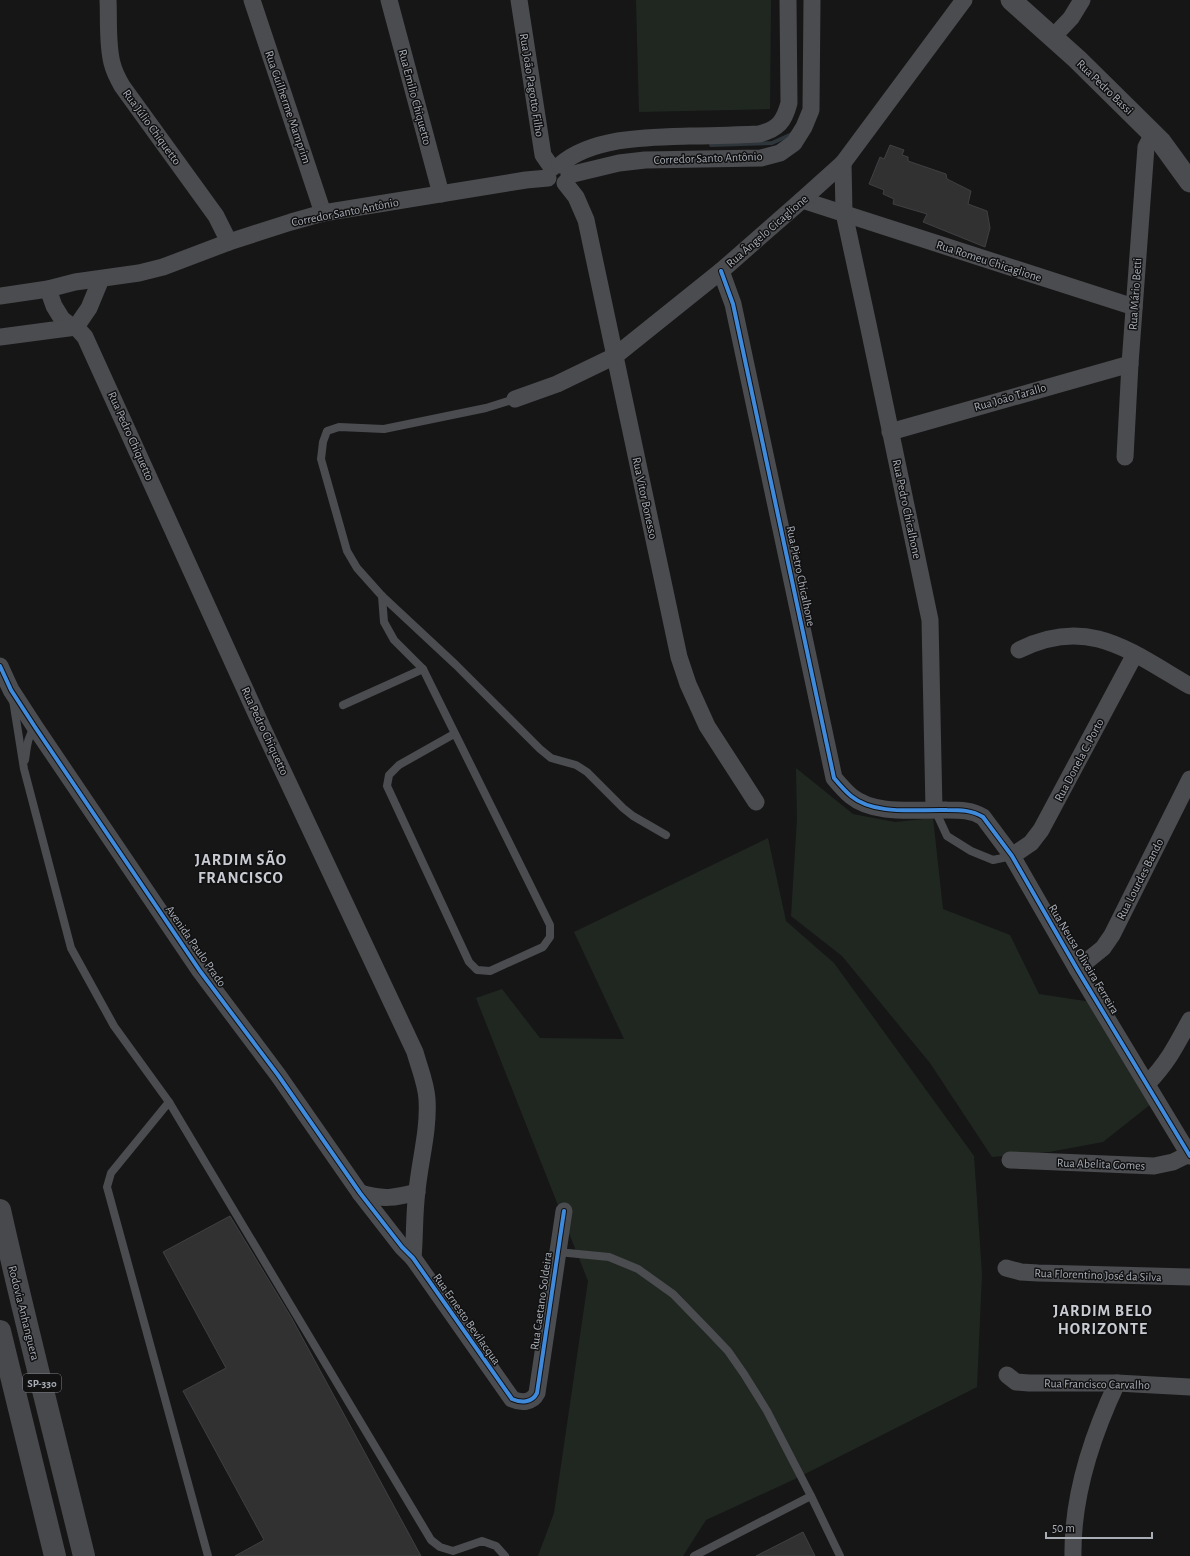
<svg xmlns="http://www.w3.org/2000/svg" width="1190" height="1556" viewBox="0 0 1190 1556" font-family="'Alegreya Sans',sans-serif">
  <style>
    .green { fill: #202721 }
    .lines { fill: none; stroke-linecap: round; stroke-linejoin: round }
    .stream { stroke: #2e353b; stroke-width: 4 }
    .building { fill: #313132; stroke: #3f4043 }
    .service { stroke: #4b4c4f; stroke-width: 8 }
    .minor { stroke: #4b4c4f; stroke-width: 17 }
    .tertiary { stroke: #4b4c4f; stroke-width: 21 }
    .motorway { stroke: #48494c; stroke-width: 22 }
    .cycleway-casing { stroke: #111112; stroke-width: 6 }
    .cycleway { stroke: #408adc; stroke-width: 4 }
    .labels { text-anchor: middle; dominant-baseline: central; stroke-width: 3; stroke-linejoin: round; paint-order: stroke }
    .shield { fill: #111112; stroke: #7b7e85; stroke-width: 1 }
    .shield-label { font-size: 11px; font-weight: bold; fill: #a8adb6 }
    .street-label { font-size: 12px; fill: #a8adb6; stroke: #111112 }
    .district-label { font-size: 16px; font-weight: bold; letter-spacing: 1px; fill: #c9ccd3; stroke: #111112 }
  </style>
  <rect width="100%" height="100%" fill="#161617"/>
  <g class="green">
    <polygon points="636,0 771,0 770,109 639,112"/>
    <polygon points="796,768 853,814 895,822 933,818 943,909 1010,935 1039,994 1098,1003 1151,1104 1103,1142 1049,1152 992,1157 930,1063 842,956 791,916 797,819"/>
    <polygon points="768,838 786,921 834,963 974,1156 982,1274 977,1387 795,1479 706,1520 683,1556 538,1556 554,1513 588,1281 476,998 502,989 540,1038 624,1039 574,932"/>
  </g>
  <g class="lines">
    <polyline class="stream" points="711,145 772,143 792,134"/>
  </g>
  <g class="building">
    <polygon points="890,145 904,150 902,155 908,157 908,161 946,174 947,179 971,191 968,204 987,211 990,228 985,247 923,222 927,214 893,204 894,199 883,194 884,190 869,184 880,157 884,159"/>
    <polygon points="230,1216 291,1317 421,1556 235,1556 264,1540 183,1391 226,1368 163,1252"/>
    <polygon points="803,1532 815,1556 756,1556"/>
  </g>
  <g class="lines">
    <g class="service">
      <polyline points="515,399 486,408 384,429 339,427 327,431 323,442 321,459 347,551 357,568 382,596 456,665 540,749 551,758 576,765 587,772 623,808 633,816 666,835"/>
      <polyline points="382,596 384,622 394,640 423,669 550,925 550,937 543,947 490,971 477,970 469,962 387,786 389,775 399,765 454,734"/>
      <polyline points="13,700 24,769 71,948 114,1026 169,1102 431,1540 440,1547 453,1551 482,1541 496,1546 505,1556"/>
      <polyline points="343,705 423,669"/>
      <path d="M 25,760 C 27,748 27,737 35,727"/>
      <polyline points="935,810 947,836 971,851 993,860 1012,856"/>
      <polyline points="169,1102 111,1173 107,1187 208,1556"/>
      <polyline points="558,1252 609,1257 638,1269 673,1294 708,1330 728,1351 744,1374 767,1411 811,1496 840,1556"/>
      <polyline points="694,1556 811,1496"/>
    </g>
    <g class="minor">
      <path d="M 108,0 C 109,20 107,43 112,63 C 114,71 118,79 122,86 L 216,216 L 229,242"/>
      <polyline points="252,0 323,213"/>
      <polyline points="389,0 441,194"/>
      <polyline points="519,0 543,155 552,168"/>
      <polyline points="1053,37 1071,18 1082,0"/>
      <polyline points="843,163 844,213 868,324 930,620 934,809"/>
      <path d="M 560,165 C 592,137 649,137 689,136 C 712,136 736,135 759,134 C 778,129 784,122 789,103 L 788,0"/>
      <polyline points="569,175 619,163 645,160 761,158 780,153 794,143 804,127 811,110 812,0"/>
      <polyline points="565,183 576,197 586,220 679,657 688,684 707,726 756,802"/>
      <polyline points="802,200 1134,307"/>
      <path d="M 721,271 L 733,304 L 834,778 C 839,784 845,791 851,796 C 875,816 918,809 947,810 C 960,810 972,810 983,817 L 1012,856 L 1077,969 L 1190,1156"/>
      <path d="M 48,289 L 54,306 L 62,319 L 70,325 L 76,327 L 85,337 L 264,731 L 415,1052 C 419,1067 426,1083 427,1099 C 429,1130 420,1160 417,1191 C 414,1213 415,1236 413,1258"/>
      <polyline points="0,296 48,289 75,282 139,273 163,267 229,242 291,222 323,213 526,180 548,178"/>
      <polyline points="0,337 76,327 89,308 101,279"/>
      <polyline points="515,399 557,384 615,356 721,271 802,200 843,163 964,0"/>
      <polyline points="890,432 1130,364"/>
      <polyline points="1125,457 1130,364 1146,147 1153,134"/>
      <path d="M 1019,650 C 1089,615 1131,652 1190,686"/>
      <path d="M 0,666 L 11,690 L 35,727 L 200,971 L 278,1075 L 360,1193 L 402,1247 L 413,1258 L 512,1399 C 521,1403 532,1403 537,1393 L 564,1211"/>
      <polyline points="1012,856 1031,843 1041,830 1135,654"/>
      <polyline points="1077,969 1103,948 1112,935 1190,779"/>
      <path d="M 1147,1084 C 1168,1062 1176,1046 1190,1020"/>
      <polyline points="1010,1160 1154,1166 1173,1162 1189,1154"/>
      <path d="M 360,1193 C 383,1200 395,1198 417,1192"/>
      <polyline points="1006,1268 1021,1272 1038,1273 1190,1277"/>
      <polyline points="1007,1375 1016,1382 1029,1383 1117,1383 1190,1387"/>
      <path d="M 1073,1556 C 1072,1497 1092,1436 1117,1383"/>
    </g>
    <polyline class="tertiary" points="1011,0 1077,59 1153,134 1161,142 1190,182"/>
    <g class="motorway">
      <path d="M 0,1210 C 26,1326 56,1441 84,1556"/>
      <polyline points="0,1331 55,1556"/>
    </g>
    <defs>
      <g id="cycleway">
        <path d="M 721,271 L 733,304 L 834,778 C 839,784 845,791 851,796 C 875,816 918,809 947,810 C 960,810 972,810 983,817 L 1012,856 L 1077,969 L 1190,1156"/>
        <path d="M 0,666 L 11,690 L 35,727 L 200,971 L 278,1075 L 360,1193 L 402,1247 L 413,1258 L 512,1399 C 521,1403 532,1403 537,1393 L 564,1211"/>
      </g>
    </defs>
    <use href="#cycleway" class="cycleway-casing"/>
    <use href="#cycleway" class="cycleway"/>
  </g>
  <g class="labels">
    <rect class="shield" x="23" y="1374" width="38" height="18" rx="3"/>
    <g class="shield-label">
      <text x="42" y="1383">SP-330</text>
    </g>
    <g class="street-label">
      <text transform="translate(532 85) rotate(81)">Rua João Pagotto Filho</text>
      <text transform="translate(1105 87) rotate(44)">Rua Pedro Bassi</text>
      <text transform="translate(415 97) rotate(75)">Rua Emilio Chiquetto</text>
      <text transform="translate(288 107) rotate(71)">Rua Guilherme Mamprim</text>
      <text transform="translate(152 127) rotate(54)">Rua Júlio Chiquetto</text>
      <text transform="translate(708 158) rotate(-2)">Corredor Santo Antônio</text>
      <text transform="translate(345 212) rotate(-11)">Corredor Santo Antônio</text>
      <text transform="translate(767 231) rotate(-41)">Rua Ângelo Cicaglione</text>
      <text transform="translate(989 261) rotate(18)">Rua Romeu Chicaglione</text>
      <text transform="translate(1135 294) rotate(-86)">Rua Mário Betti</text>
      <text transform="translate(1010 397) rotate(-16)">Rua João Tarallo</text>
      <text transform="translate(131 436) rotate(66)">Rua Pedro Chiquetto</text>
      <text transform="translate(645 498) rotate(78)">Rua Vitor Bonesso</text>
      <text transform="translate(907 509) rotate(78)">Rua Pedro Chicalhone</text>
      <text transform="translate(801 576) rotate(78)">Rua Pietro Chicalhone</text>
      <text transform="translate(265 731) rotate(65)">Rua Pedro Chiquetto</text>
      <text transform="translate(1079 760) rotate(-62)">Rua Donela C. Porto</text>
      <text transform="translate(1140 879) rotate(-63)">Rua Lourdes Bando</text>
      <text transform="translate(196 946) rotate(55)">Avenida Paulo Prado</text>
      <text transform="translate(1084 959) rotate(59)">Rua Neusa Oliveira Ferreira</text>
      <text transform="translate(1101 1164) rotate(2)">Rua Abelita Gomes</text>
      <text transform="translate(1098 1275) rotate(2)">Rua Florentino José da Silva</text>
      <text transform="translate(541 1301) rotate(-82)">Rua Caetano Soldeira</text>
      <text transform="translate(24 1313) rotate(76)">Rodovia Anhanguera</text>
      <text transform="translate(467 1319) rotate(55)">Rua Ernesto Bevilacqua</text>
      <text transform="translate(1097 1384) rotate(1)">Rua Francisco Carvalho</text>
    </g>
    <g class="district-label">
      <text x="241" y="860">JARDIM SÃO<tspan x="241" dy="18">FRANCISCO</tspan></text>
      <text x="1103" y="1311">JARDIM BELO<tspan x="1103" dy="18">HORIZONTE</tspan></text>
    </g>
  </g>
  <path d="M1046 1532v6h106v-6" fill="none" stroke="#a8adb6" stroke-width="2"/>
  <text x="1052" y="1532" font-size="12" fill="#a8adb6" stroke="#111112" stroke-width="3" paint-order="stroke">50 m</text>
</svg>
